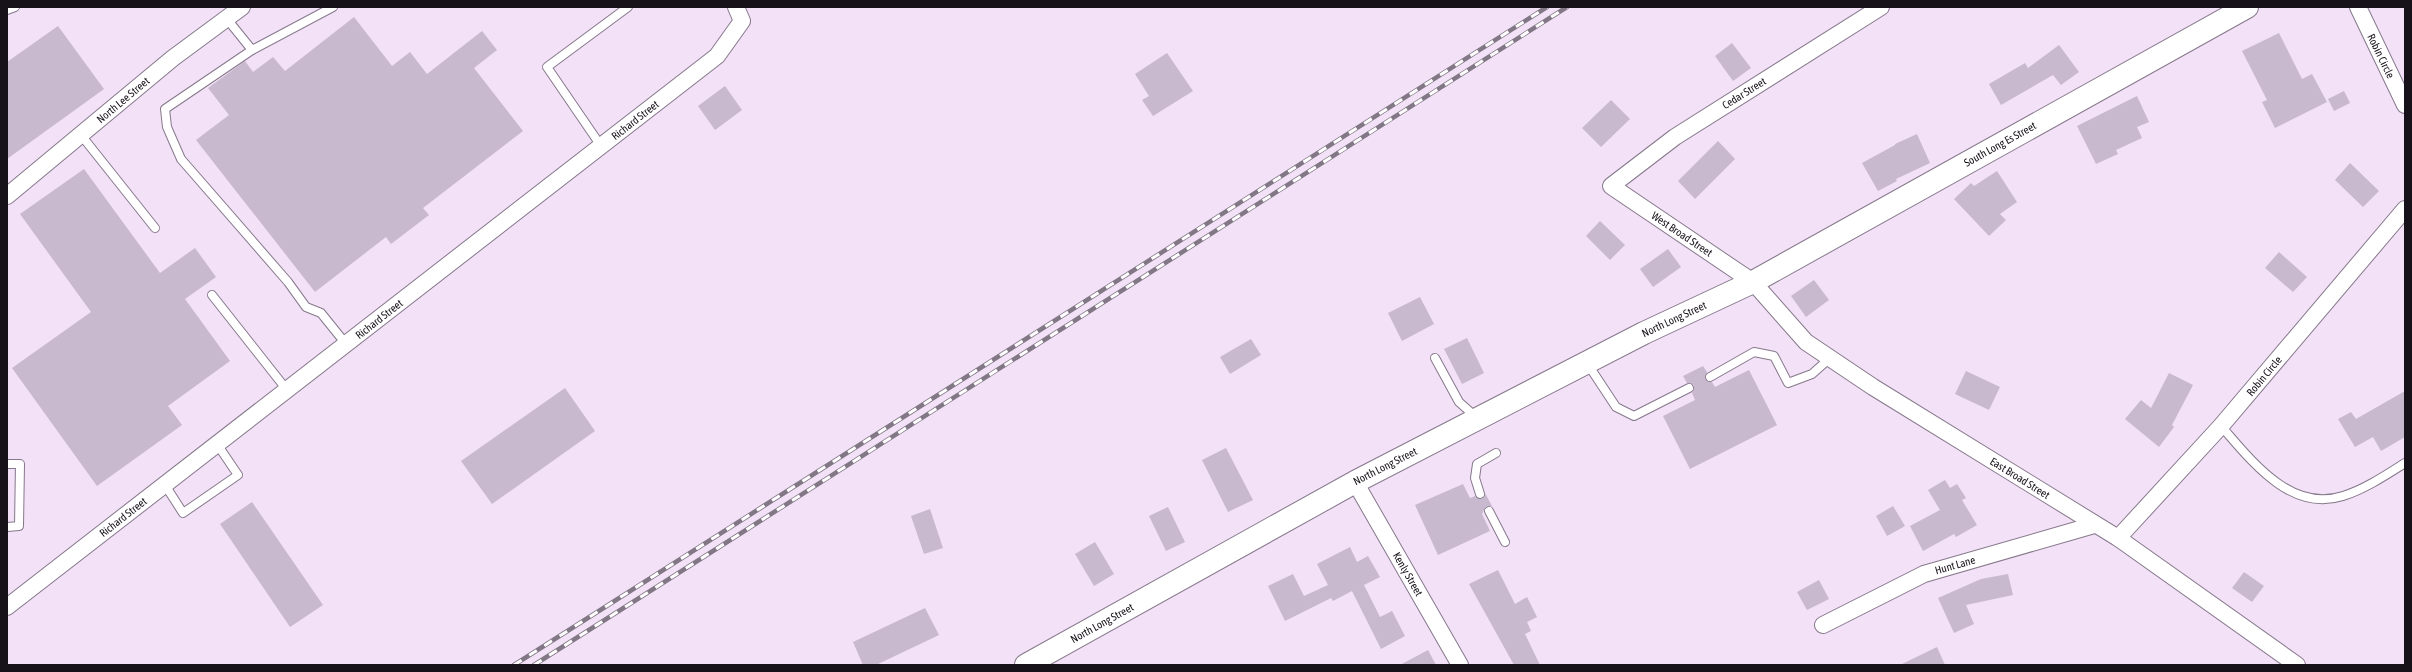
<svg xmlns="http://www.w3.org/2000/svg" width="2412" height="672" viewBox="0 0 2412 672" font-family="'Asap Condensed',sans-serif">
  <style>
    .building { fill: #c9b9ce }
    .lines { fill: none; stroke-linecap: round; stroke-linejoin: round }
    .lane-casing { stroke: #86788b; stroke-width: 10 }
    .street-casing { stroke: #86788b; stroke-width: 18 }
    .secondary-casing { stroke: #86788b; stroke-width: 24 }
    .lane { stroke: #fff; stroke-width: 8 }
    .street { stroke: #fff; stroke-width: 16 }
    .secondary { stroke: #fff; stroke-width: 22 }
    .rail-casing { stroke: #827785; stroke-width: 4.5 }
    .rail { stroke: #fff; stroke-width: 3; stroke-dasharray: 9; stroke-linecap: butt }
    .labels { text-anchor: middle; dominant-baseline: central; stroke-width: 3.5; stroke-linejoin: round; paint-order: stroke }
    .street-label { font-size: 11px; fill: #171219; stroke: #fff }
  </style>
  <rect width="100%" height="100%" fill="#f2e1f7"/>
  <g class="building">
    <polygon points="354,17 392,66 410,52 427,74 482,31 497,50 474,68 523,131 423,208 429,215 391,244 386,237 315,292 196,140 229,115 208,88 245,61 253,72 273,57 285,71"/>
    <polygon points="58,26 104,89 7,159 7,62"/>
    <polygon points="2279,33 2302,79 2312,74 2327,102 2275,128 2262,102 2267,100 2242,51"/>
    <polygon points="1732,43 1751,68 1733,81 1715,56"/>
    <polygon points="2059,45 2079,72 2061,85 2053,75 2001,105 1989,84 2025,63 2028,68"/>
    <polygon points="1167,53 1193,91 1153,116 1142,100 1149,96 1135,74"/>
    <polygon points="725,86 742,110 715,130 698,106"/>
    <polygon points="2344,91 2350,103 2334,111 2328,99"/>
    <polygon points="2137,96 2149,122 2137,127 2142,138 2116,150 2118,154 2096,164 2077,126"/>
    <polygon points="1611,100 1630,119 1601,147 1582,128"/>
    <polygon points="1917,134 1930,163 1896,179 1897,181 1878,191 1862,163 1895,145 1895,144"/>
    <polygon points="1718,141 1735,159 1695,199 1678,181"/>
    <polygon points="2350,163 2379,191 2363,207 2335,180"/>
    <polygon points="84,169 160,273 195,248 216,277 185,299 230,361 168,406 182,425 97,486 12,368 91,312 20,214"/>
    <polygon points="1997,171 2017,202 2000,214 2006,220 1989,236 1954,199 1971,183 1974,186"/>
    <polygon points="1600,221 1625,245 1610,260 1586,236"/>
    <polygon points="1668,249 1681,267 1653,287 1640,269"/>
    <polygon points="2279,252 2307,277 2293,292 2265,268"/>
    <polygon points="1814,280 1829,300 1806,317 1791,296"/>
    <polygon points="1420,297 1434,324 1402,341 1388,313"/>
    <polygon points="1467,338 1484,373 1462,384 1444,349"/>
    <polygon points="1251,339 1261,355 1230,374 1220,357"/>
    <polygon points="1703,366 1707,372 1705,379 1712,382 1715,387 1749,370 1777,425 1690,469 1663,416 1695,400 1692,393 1694,385 1687,383 1683,376"/>
    <polygon points="1966,371 2000,387 1989,410 1955,394"/>
    <polygon points="2169,373 2193,385 2172,425 2174,427 2159,447 2125,419 2141,400 2151,408"/>
    <polygon points="565,388 595,431 492,504 461,461"/>
    <polygon points="2405,391 2405,437 2381,451 2373,437 2355,447 2338,419 2351,412 2356,419"/>
    <polygon points="1226,448 1253,500 1228,512 1202,460"/>
    <polygon points="1945,480 1950,488 1957,484 1966,498 1962,500 1977,525 1956,537 1954,534 1923,551 1910,526 1940,510 1928,490"/>
    <polygon points="1463,484 1470,498 1475,496 1482,499 1485,493 1492,506 1486,506 1482,514 1490,531 1438,555 1415,505"/>
    <polygon points="252,502 323,605 290,627 220,524"/>
    <polygon points="1893,506 1905,526 1887,536 1876,516"/>
    <polygon points="1168,507 1185,542 1166,551 1149,516"/>
    <polygon points="930,509 943,548 924,554 911,516"/>
    <polygon points="1095,542 1114,574 1094,586 1075,554"/>
    <polygon points="1350,547 1357,562 1368,556 1380,577 1364,585 1380,617 1392,611 1405,636 1381,649 1352,591 1333,601 1331,598 1285,621 1268,586 1293,574 1304,596 1328,585 1317,564"/>
    <polygon points="1498,570 1515,604 1527,597 1537,617 1527,622 1531,631 1525,634 1540,665 1514,665 1469,584"/>
    <polygon points="2244,572 2264,586 2252,602 2232,588"/>
    <polygon points="2008,574 2013,595 1966,605 1974,624 1954,633 1938,598 1981,579"/>
    <polygon points="1819,580 1829,599 1807,610 1797,592"/>
    <polygon points="925,608 939,635 876,665 863,665 853,642"/>
    <polygon points="1937,647 1945,665 1900,665"/>
    <polygon points="1428,650 1436,665 1400,665"/>
  </g>
  <g class="lines">
    <defs>
      <g id="lane">
        <polyline points="7,10 15,7"/>
        <polyline points="227,19 252,50 333,7"/>
        <polyline points="252,50 165,109 167,127 181,159 288,282 306,307 321,313 346,344"/>
        <polyline points="81,135 155,228"/>
        <polyline points="601,146 547,67 628,7"/>
        <polyline points="212,295 287,390"/>
        <polyline points="1435,358 1459,402 1477,418"/>
        <polyline points="1587,363 1616,407 1634,416 1689,388"/>
        <polyline points="1710,377 1754,352 1774,356 1788,383 1812,374 1830,358"/>
        <path d="M 2221,426 C 2251,460 2290,513 2343,496 C 2365,489 2386,475 2405,463"/>
        <polyline points="7,464 20,464 19,526 7,527"/>
        <polyline points="165,485 183,513 238,475 217,444"/>
        <polyline points="1480,494 1475,478 1477,464 1496,453"/>
        <polyline points="1489,511 1505,542"/>
      </g>
      <g id="street">
        <polyline points="1881,7 1675,137 1611,186 1753,282 1806,342 1873,387 2118,538 2297,665"/>
        <polyline points="2358,7 2405,105"/>
        <polyline points="7,196 173,58 242,7"/>
        <polyline points="1355,482 1460,665"/>
        <polyline points="2118,538 2221,426 2405,209"/>
        <polyline points="7,607 717,56 742,21 736,7"/>
        <polyline points="1823,625 1924,574 2094,525"/>
      </g>
      <polyline id="secondary" points="1026,665 1355,482 1644,333 1753,282 2247,7"/>
    </defs>
    <use href="#lane" class="lane-casing"/>
    <use href="#street" class="street-casing"/>
    <use href="#secondary" class="secondary-casing"/>
    <use href="#lane" class="lane"/>
    <use href="#street" class="street"/>
    <use href="#secondary" class="secondary"/>
    <defs>
      <g id="rail">
        <polyline points="514,665 1547,7"/>
        <polyline points="534,665 1567,7"/>
      </g>
    </defs>
    <use href="#rail" class="rail-casing"/>
    <use href="#rail" class="rail"/>
  </g>
  <g class="labels">
    <g class="street-label">
      <text transform="translate(2381 56) rotate(64)">Robin Circle</text>
      <text transform="translate(1744 93) rotate(-32)">Cedar Street</text>
      <text transform="translate(123 100) rotate(-40)">North Lee Street</text>
      <text transform="translate(635 120) rotate(-38)">Richard Street</text>
      <text transform="translate(2000 144) rotate(-29)">South Long Es Street</text>
      <text transform="translate(1682 234) rotate(34)">West Broad Street</text>
      <text transform="translate(379 319) rotate(-38)">Richard Street</text>
      <text transform="translate(1674 319) rotate(-25)">North Long Street</text>
      <text transform="translate(2264 376) rotate(-50)">Robin Circle</text>
      <text transform="translate(1385 466) rotate(-27)">North Long Street</text>
      <text transform="translate(2020 478) rotate(32)">East Broad Street</text>
      <text transform="translate(123 517) rotate(-38)">Richard Street</text>
      <text transform="translate(1955 565) rotate(-16)">Hunt Lane</text>
      <text transform="translate(1408 574) rotate(60)">Kenly Street</text>
      <text transform="translate(1102 623) rotate(-29)">North Long Street</text>
    </g>
  </g>
  <rect width="2412" height="672" fill="none" stroke="#171219" stroke-width="16"/>
</svg>
